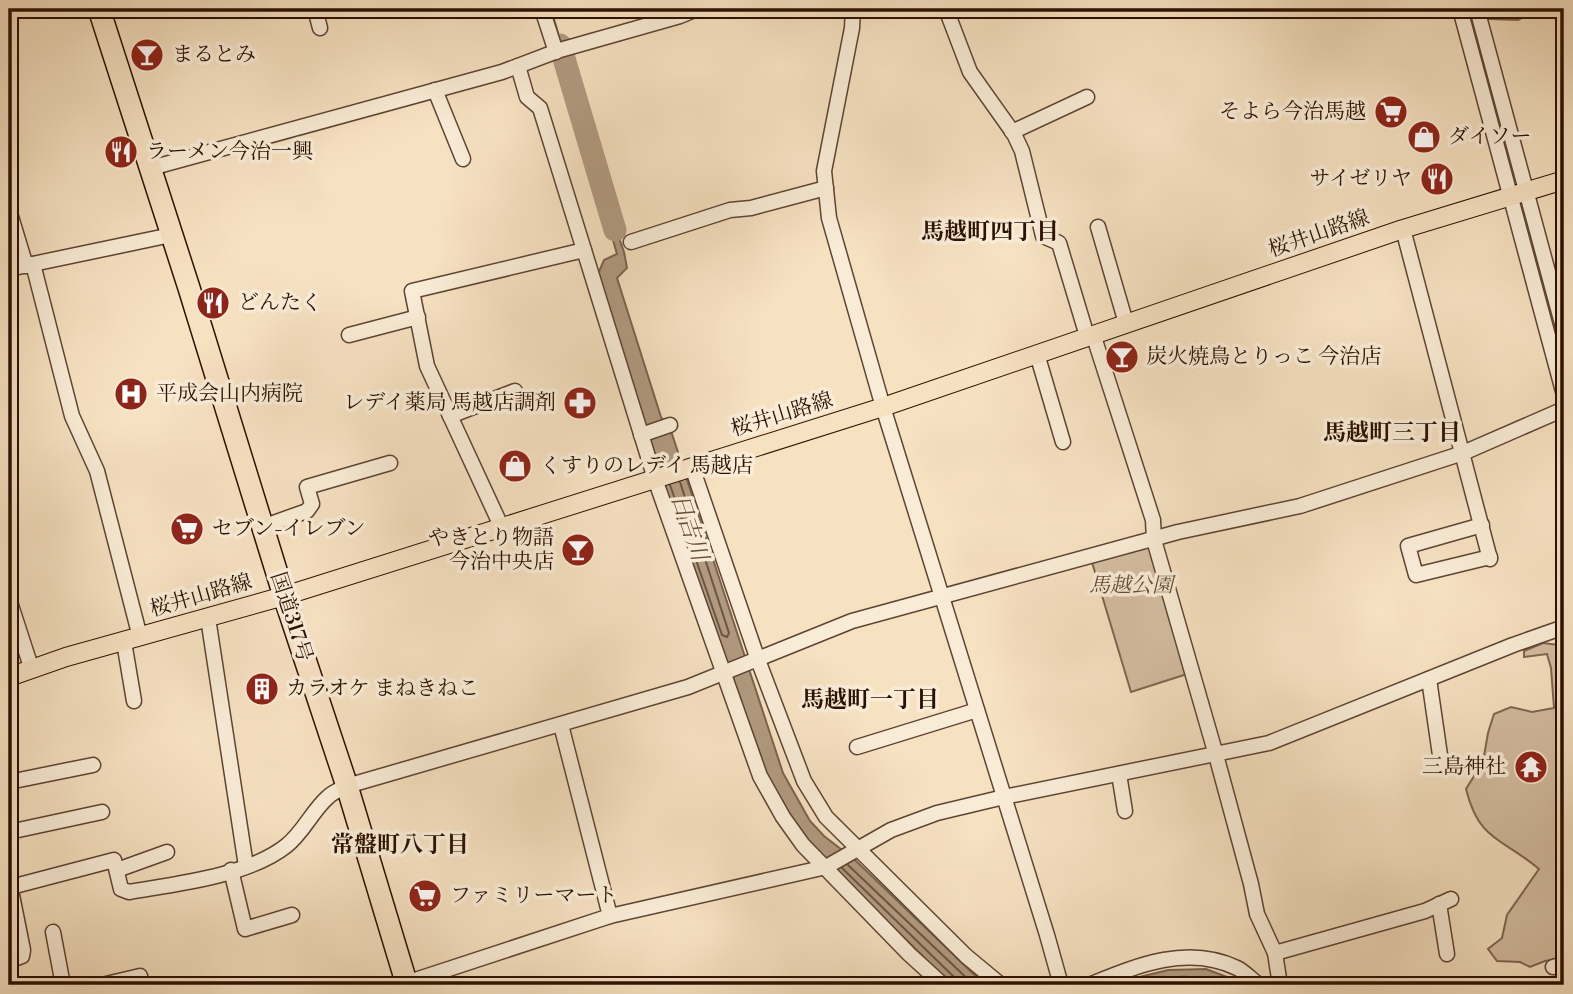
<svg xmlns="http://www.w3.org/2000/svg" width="1573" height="994" viewBox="0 0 1573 994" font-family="'Libre Bodoni','Noto Serif JP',serif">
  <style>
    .green { fill: #d4bda1; stroke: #806652; stroke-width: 2 }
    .water { fill: #b19a80; stroke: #7c634e; stroke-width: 2 }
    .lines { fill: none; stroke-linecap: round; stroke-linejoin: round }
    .shore { stroke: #6e5541; stroke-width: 2 }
    .river { stroke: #b19a80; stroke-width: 23 }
    .minor-casing { stroke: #5e4432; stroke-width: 17 }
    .major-casing { stroke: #2c1002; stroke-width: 20 }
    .highway-casing { stroke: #2c1002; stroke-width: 24 }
    .minor { stroke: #f9ecd7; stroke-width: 14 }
    .major { stroke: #f6e1c1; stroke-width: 18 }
    .highway { stroke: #f6e1c1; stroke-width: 21 }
    .labels { text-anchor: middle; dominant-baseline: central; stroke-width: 7; stroke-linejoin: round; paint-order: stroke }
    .poi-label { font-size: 21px; fill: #2c1002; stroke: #f9ecd7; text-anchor: start }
    .street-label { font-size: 21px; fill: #2c1002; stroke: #f9ecd7 }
    .park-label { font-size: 21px; font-style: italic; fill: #674d3a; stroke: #f9ecd7 }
    .neighbourhood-label { font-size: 23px; font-weight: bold; fill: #2c1002; stroke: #f9ecd7 }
    .water-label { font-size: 23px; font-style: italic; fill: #684e3b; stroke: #f9ecd7 }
  </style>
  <rect width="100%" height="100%" fill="#f6e1c1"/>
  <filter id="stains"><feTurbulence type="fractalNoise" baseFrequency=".00286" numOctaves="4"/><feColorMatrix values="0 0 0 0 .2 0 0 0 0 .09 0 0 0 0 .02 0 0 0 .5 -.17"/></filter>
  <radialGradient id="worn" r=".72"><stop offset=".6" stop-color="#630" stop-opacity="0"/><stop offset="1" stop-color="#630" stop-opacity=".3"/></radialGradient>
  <g class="green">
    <polygon points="1487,9 1540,9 1518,20 1489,19"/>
    <polygon points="1151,545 1187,674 1131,692 1091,559"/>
    <path d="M 1543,643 L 1559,645 L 1564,653 L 1564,958 L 1545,961 L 1530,967 L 1520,962 L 1497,961 L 1488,949 L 1502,938 L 1507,915 L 1539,869 C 1503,838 1479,842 1466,789 L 1483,762 L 1488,733 L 1494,714 L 1511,707 L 1532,712 L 1554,708 L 1551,668 L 1547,654 L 1524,657 L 1524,651 Z"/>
  </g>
  <g class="water">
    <polygon points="546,9 551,9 556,26 608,207 624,252 627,268 617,278 661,417 672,434 783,773 810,821 824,836 855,860 985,985 952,985 804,839 768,781 665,495 598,274 604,260 617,254"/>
    <polygon points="1206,969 1248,985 1107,985 1168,970"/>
  </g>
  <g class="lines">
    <g class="shore">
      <polyline points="670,485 722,635 727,637 729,633 680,482"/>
      <polyline points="848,865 974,985"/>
      <polyline points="842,868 954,977 956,985"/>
      <path d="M 1134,985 C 1171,975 1194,973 1231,985"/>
    </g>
    <polyline class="river" points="560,45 615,230"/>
    <defs>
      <g id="minor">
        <polyline points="315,9 320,28"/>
        <polyline points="542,9 556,52"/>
        <polyline points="853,9 852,28 824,171 829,218 883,407 1047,935 1061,985"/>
        <polyline points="946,9 970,72 1014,134 1022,151 1043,236 1059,243 1087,336"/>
        <polyline points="1460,9 1564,395"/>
        <polyline points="1477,9 1564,331"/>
        <polyline points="518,66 527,97 540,108 655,479 760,776 783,817 803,845 909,954 943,985"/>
        <polyline points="435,90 463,159"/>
        <polyline points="1012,132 1087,97"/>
        <polyline points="151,168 502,72 560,50 680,16 697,9"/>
        <polyline points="9,210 26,266"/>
        <polyline points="1098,227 1126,323"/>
        <polyline points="1403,229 1490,559"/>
        <polyline points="631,242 730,210 751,208 826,188"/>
        <polyline points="33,264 72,416 97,471 140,637"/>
        <polyline points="9,269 171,235"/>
        <polyline points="1093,334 1153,520 1154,540 1216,755 1251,884 1257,914 1275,953 1280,985"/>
        <polyline points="349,335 418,317"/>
        <polyline points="1037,354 1063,442"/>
        <polyline points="450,416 515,391"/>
        <polyline points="641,435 670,425"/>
        <polyline points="692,467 758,660 804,781 826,817 966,956 1001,985"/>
        <polyline points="1482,525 1408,546 1416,575 1490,557"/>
        <polyline points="262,527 307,511 312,504 307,487 390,463"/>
        <polyline points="502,528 427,366 412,291 584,250"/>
        <polyline points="9,599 32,670"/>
        <polyline points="208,618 246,866"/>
        <polyline points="124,642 134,701"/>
        <polyline points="1429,679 1441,762"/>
        <polyline points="561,725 610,916"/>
        <polyline points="857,747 977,710"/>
        <polyline points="1119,774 1125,811"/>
        <polyline points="9,782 93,765"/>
        <polyline points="9,832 102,812"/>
        <polyline points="117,870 167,852"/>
        <polyline points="231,870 245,929 292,915"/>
        <path d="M 11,887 L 114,860 L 121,889 L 129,892 C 176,884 248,876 286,846 C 303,833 312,811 328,797 C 333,792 341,789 347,786 L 688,687 L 852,621 L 1178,532 L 1300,506 L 1463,453 L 1564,409"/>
        <polyline points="1439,904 1447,954"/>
        <polyline points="53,932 63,985"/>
        <polyline points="1275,953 1425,911 1451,899"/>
        <polyline points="9,961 22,956 23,950 9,880"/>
        <polyline points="1553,967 1564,964"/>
        <polyline points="406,983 610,916 826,867 891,830 937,813 1004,797 1269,743 1513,645 1564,627"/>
        <polyline points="102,985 140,976 142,985"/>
        <path d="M 1089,985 C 1136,966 1187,944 1237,968 C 1245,972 1252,980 1259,985"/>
      </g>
      <polyline id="major" points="9,677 66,657 284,596 883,407 1403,229 1564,180"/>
      <polyline id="highway" points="99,9 189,288 284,596 347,786 407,985"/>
    </defs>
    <use href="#minor" class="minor-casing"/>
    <use href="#major" class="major-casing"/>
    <use href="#highway" class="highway-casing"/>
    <use href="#minor" class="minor"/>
    <use href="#major" class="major"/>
    <use href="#highway" class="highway"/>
  </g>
  <defs>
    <symbol id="bar-disc" viewBox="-11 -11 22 22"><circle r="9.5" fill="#8f2418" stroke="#f9ecd7"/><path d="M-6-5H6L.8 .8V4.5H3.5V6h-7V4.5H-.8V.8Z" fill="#fff"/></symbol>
    <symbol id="supermarket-disc" viewBox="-11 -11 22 22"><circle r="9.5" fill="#8f2418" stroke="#f9ecd7"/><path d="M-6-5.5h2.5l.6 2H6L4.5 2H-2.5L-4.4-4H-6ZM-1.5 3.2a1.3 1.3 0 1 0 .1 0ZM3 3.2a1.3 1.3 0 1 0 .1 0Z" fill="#fff"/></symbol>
    <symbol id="shop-disc" viewBox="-11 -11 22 22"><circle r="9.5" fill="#8f2418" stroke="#f9ecd7"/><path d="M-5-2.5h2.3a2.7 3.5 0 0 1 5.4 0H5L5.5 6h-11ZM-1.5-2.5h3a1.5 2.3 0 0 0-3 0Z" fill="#fff"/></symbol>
    <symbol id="restaurant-disc" viewBox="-11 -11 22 22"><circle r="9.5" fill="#8f2418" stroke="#f9ecd7"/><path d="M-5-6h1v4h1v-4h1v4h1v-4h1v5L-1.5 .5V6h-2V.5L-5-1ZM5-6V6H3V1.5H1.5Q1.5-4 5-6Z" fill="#fff"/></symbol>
    <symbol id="hospital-disc" viewBox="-11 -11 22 22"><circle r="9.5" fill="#8f2418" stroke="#f9ecd7"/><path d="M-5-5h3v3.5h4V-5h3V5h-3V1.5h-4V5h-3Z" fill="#fff"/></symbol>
    <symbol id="pharmacy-disc" viewBox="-11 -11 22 22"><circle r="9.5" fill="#8f2418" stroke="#f9ecd7"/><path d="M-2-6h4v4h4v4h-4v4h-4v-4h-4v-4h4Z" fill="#fff"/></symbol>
    <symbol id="building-disc" viewBox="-11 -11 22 22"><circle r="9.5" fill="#8f2418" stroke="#f9ecd7"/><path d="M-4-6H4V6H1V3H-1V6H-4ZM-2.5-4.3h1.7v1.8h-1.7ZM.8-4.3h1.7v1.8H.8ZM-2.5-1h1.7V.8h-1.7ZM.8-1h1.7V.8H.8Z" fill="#fff"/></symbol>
    <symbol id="temple-disc" viewBox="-11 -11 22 22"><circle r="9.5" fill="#8f2418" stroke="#f9ecd7"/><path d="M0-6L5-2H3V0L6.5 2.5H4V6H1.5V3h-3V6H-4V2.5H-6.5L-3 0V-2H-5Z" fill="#fff"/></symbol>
  </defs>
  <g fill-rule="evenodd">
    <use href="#bar-disc" x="128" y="36" width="38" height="38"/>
    <use href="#supermarket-disc" x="1372" y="93" width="38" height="38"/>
    <use href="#shop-disc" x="1405" y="118" width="38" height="38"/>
    <use href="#restaurant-disc" x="102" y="133" width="38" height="38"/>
    <use href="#restaurant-disc" x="1418" y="160" width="38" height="38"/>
    <use href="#restaurant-disc" x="194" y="284" width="38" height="38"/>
    <use href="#bar-disc" x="1103" y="338" width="38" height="38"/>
    <use href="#hospital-disc" x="112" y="375" width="38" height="38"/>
    <use href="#pharmacy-disc" x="561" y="384" width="38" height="38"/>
    <use href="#shop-disc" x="496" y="447" width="38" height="38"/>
    <use href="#supermarket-disc" x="168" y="510" width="38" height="38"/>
    <use href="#bar-disc" x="559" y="531" width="38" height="38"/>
    <use href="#building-disc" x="243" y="670" width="38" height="38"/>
    <use href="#temple-disc" x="1512" y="748" width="38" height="38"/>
    <use href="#supermarket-disc" x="406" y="877" width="38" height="38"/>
  </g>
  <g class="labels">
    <g class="poi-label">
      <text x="172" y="55">まるとみ</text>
      <text x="1366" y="112" text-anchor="end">そよら今治馬越</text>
      <text x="1448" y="137">ダイソー</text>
      <text x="146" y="152">ラーメン今治一興</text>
      <text x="1412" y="179" text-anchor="end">サイゼリヤ</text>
      <text x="238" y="303">どんたく</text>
      <text x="1146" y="357">炭火焼鳥とりっこ 今治店</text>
      <text x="156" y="394">平成会山内病院</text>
      <text x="556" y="403" text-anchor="end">レデイ薬局 馬越店調剤</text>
      <text x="540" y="466">くすりのレデイ 馬越店</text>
      <text x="212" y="529">セブン-イレブン</text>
      <text x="554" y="538" text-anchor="end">やきとり物語<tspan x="554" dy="24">今治中央店</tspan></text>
      <text x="286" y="689">カラオケ まねきねこ</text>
      <text x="1506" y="767" text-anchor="end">三島神社</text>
      <text x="450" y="896">ファミリーマート</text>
    </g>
    <g class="street-label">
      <text transform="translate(1319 234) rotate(-19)">桜井山路線</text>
      <text transform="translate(782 415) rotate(-17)">桜井山路線</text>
      <text transform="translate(201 596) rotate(-16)">桜井山路線</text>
      <text transform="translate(291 617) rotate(72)">国道317号</text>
    </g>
    <g class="park-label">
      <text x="1131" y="586">馬越公園</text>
    </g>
    <g class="neighbourhood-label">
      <text x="990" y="232">馬越町四丁目</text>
      <text x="1392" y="433">馬越町三丁目</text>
      <text x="870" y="700">馬越町一丁目</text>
      <text x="400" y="845">常盤町八丁目</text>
    </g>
    <g class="water-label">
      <text transform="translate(689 527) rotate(71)">日吉川</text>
    </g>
  </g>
  <rect width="1573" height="994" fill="none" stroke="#f6e1c1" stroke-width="35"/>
  <rect x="10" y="10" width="1552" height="973" fill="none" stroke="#2c1002" stroke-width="3.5"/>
  <rect x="18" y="18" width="1538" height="959" fill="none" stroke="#2c1002" stroke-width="2"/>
  <rect width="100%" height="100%" filter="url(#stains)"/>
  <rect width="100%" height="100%" fill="url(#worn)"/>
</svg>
